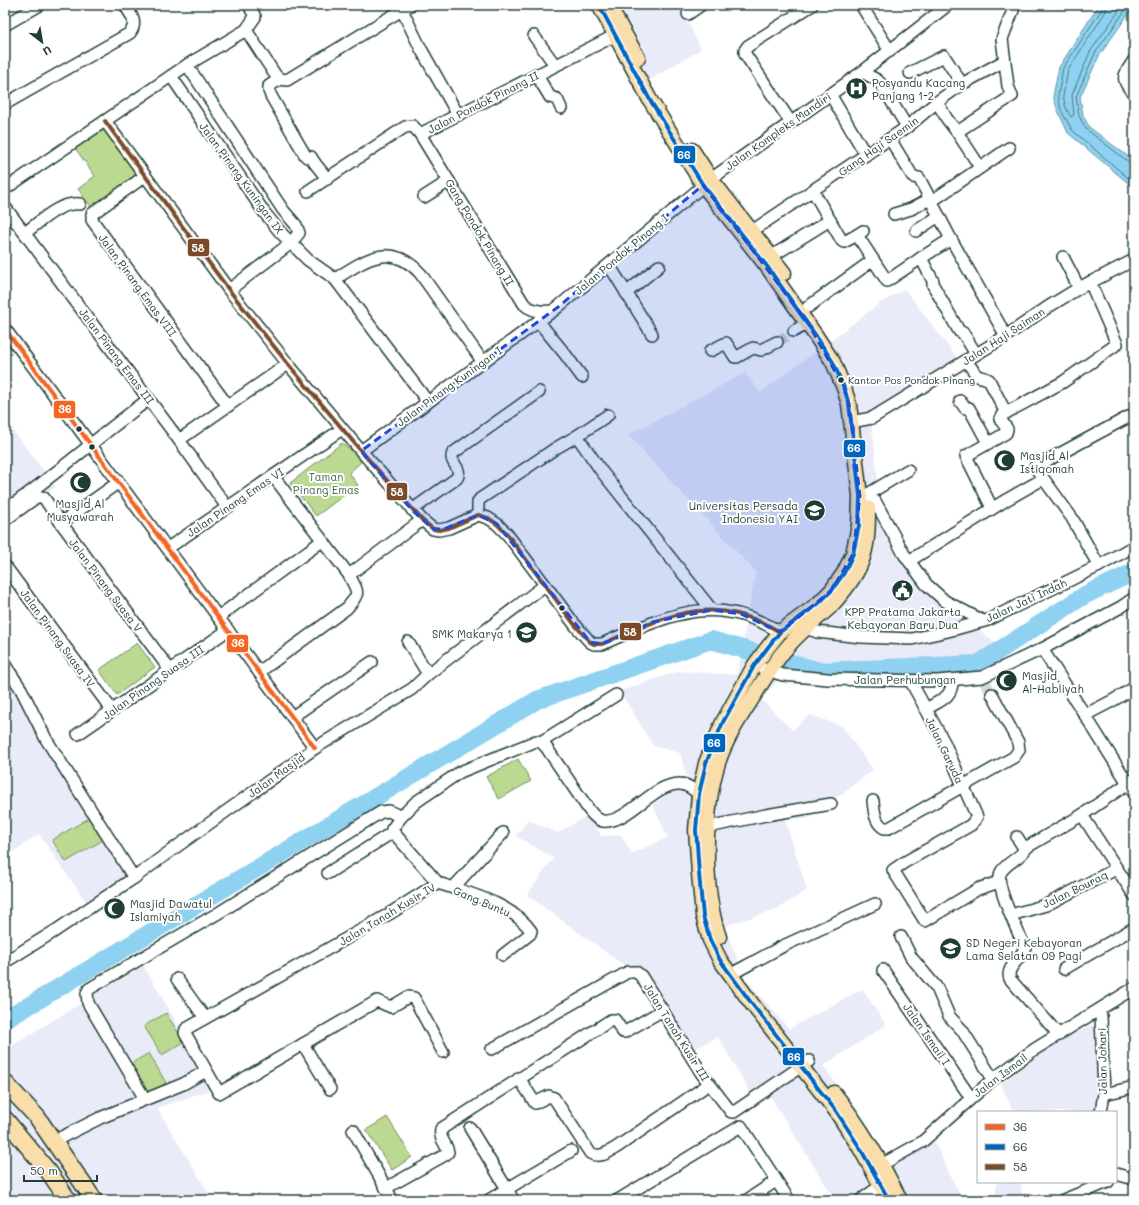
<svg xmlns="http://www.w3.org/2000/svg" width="1139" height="1205" viewBox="0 0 1139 1205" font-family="Mali,sans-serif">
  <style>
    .built { fill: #e9ebf9 }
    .green { fill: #bcd991; stroke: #6e8b62 }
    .water { fill: #8ed1f0; stroke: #6296a5 }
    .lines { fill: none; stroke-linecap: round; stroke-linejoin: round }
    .shore { stroke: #4b787f; stroke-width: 1 }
    .river { stroke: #8ed1f0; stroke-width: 18 }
    .minor-tunnel { stroke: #d2d8d6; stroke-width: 11; stroke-dasharray: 11 5.5; stroke-linecap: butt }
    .minor-casing { stroke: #1f3d34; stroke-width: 14 }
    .major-casing { stroke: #1f3d34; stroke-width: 17 }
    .highway-casing { stroke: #1f3d34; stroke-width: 19 }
    .minor { stroke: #fff; stroke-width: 11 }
    .major { stroke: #f9deab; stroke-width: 14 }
    .highway { stroke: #f9deab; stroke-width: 16 }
    .bus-1-casing { stroke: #fff; stroke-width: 7 }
    .bus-2-casing { stroke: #fff; stroke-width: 7 }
    .bus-3-casing { stroke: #fff; stroke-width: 7 }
    .bus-1 { stroke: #f26522; stroke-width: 4 }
    .bus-2 { stroke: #0065bd; stroke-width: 4 }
    .bus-3 { stroke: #7a4b2a; stroke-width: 4 }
    .marked { fill: #1d4ed8; fill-opacity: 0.2; stroke: #1d4ed8; stroke-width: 3; stroke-dasharray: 8 5; stroke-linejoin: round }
    .bus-dot { fill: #1f3d34; stroke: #fff; stroke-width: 1.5 }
    .labels { text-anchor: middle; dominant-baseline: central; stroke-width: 4; stroke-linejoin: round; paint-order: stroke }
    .bus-label { font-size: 10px; fill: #1f3d34; stroke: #fff; text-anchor: start }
    .poi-label { font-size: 11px; fill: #1f3d34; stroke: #fff; text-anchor: start }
    .street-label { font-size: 11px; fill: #1f3d34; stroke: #fff }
    .park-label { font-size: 11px; fill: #46644b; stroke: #fff }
    .line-badge { stroke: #fff; stroke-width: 1.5 }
    .badge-label { font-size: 11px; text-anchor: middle; font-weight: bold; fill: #fff }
  </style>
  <rect width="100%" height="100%" fill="#fff"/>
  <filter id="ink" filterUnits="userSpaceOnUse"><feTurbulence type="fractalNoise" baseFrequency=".025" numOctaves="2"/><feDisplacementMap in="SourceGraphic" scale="8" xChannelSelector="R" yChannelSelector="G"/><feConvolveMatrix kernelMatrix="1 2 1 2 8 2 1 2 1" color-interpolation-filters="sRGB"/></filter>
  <g filter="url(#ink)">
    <g class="built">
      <polygon points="593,5 680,5 701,49 638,87"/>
      <polygon points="905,289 963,366 871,422 874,443 882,521 939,600 993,641 970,678 786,674 760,698 792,730 810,715 842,726 873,770 808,819 785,819 807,890 778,909 724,926 746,980 789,1029 862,989 886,1025 823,1066 863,1119 890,1168 933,1139 962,1200 835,1200 769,1094 755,1101 718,1037 688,1052 642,971 621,963 527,895 554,858 516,836 528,820 558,833 590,814 601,836 621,835 632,854 668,837 652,804 688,783 680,753 653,746 620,691 679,671 737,675 756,572 628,435 745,373 760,393 879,304"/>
      <polygon points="5,420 56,487 5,519"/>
      <polygon points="5,668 134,875 86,902 39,834 5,857"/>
      <polygon points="143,965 215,1088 157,1108 213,1200 5,1200 5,1050"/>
      <polygon points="1093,1025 1099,1041 1104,1112 1013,1112 1001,1084 1054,1041"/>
      <polygon points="997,1182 1021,1182 1022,1200 995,1200"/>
    </g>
    <g class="green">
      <polygon points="106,127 140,175 93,210 78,189 95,176 75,148"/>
      <polygon points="342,443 363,460 349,473 358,485 316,516 290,483"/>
      <polygon points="137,643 155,667 117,695 99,670"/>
      <polygon points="518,759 531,781 499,799 486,777"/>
      <polygon points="89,818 103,840 66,862 52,840"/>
      <polygon points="166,1013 184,1042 162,1055 144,1026"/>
      <polygon points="149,1053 166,1083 145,1096 127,1066"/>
      <polygon points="387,1117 412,1157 392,1170 366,1130"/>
    </g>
    <polygon class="water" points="1099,5 1134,6 1099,56 1080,97 1083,115 1089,127 1134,161 1134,188 1068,133 1058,111 1053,96 1059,67"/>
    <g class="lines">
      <g class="shore">
        <polyline points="1102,5 1102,9 1063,68 1058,96 1061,110 1072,130 1134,183"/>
        <polyline points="1107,5 1106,11 1068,70 1063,96 1066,108 1071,117 1074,115 1072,95 1090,52 1123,5"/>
        <polyline points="1129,5 1095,53 1076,97 1079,116 1086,129 1130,163 1134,164"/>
      </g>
      <polyline class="river" points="5,1020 537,700 711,640 819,671 978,664 1085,595 1134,572"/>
      <g class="minor-tunnel">
        <polyline points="777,342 794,331"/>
        <polyline points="983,679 992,694"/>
      </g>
      <defs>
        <g id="minor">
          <polyline points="861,5 890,51"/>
          <polyline points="402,10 421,49 458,115"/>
          <polyline points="688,14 701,5"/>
          <polyline points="5,25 40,5"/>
          <polyline points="246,30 276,76 280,79 287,80 410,5"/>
          <polyline points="534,36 555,65"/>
          <path d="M 1134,60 C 1124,76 1119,78 1134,94"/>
          <polyline points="187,65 283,210 296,225 299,233 291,243 229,290"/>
          <polyline points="862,72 877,80 881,84 907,127"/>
          <polyline points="910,73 944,56 962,84"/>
          <polyline points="536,74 550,97 557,99 561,108"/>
          <polyline points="171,76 264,212 280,232 308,260 335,279 428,402"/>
          <path d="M 280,79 L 269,86 L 269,91 L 271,96 L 305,155 L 307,157 L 311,157 C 315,165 322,171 327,179"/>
          <polyline points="830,94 866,155"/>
          <polyline points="937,102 947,119 957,132 980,167"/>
          <path d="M 5,104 L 130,33 C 138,22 131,15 125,5"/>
          <path d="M 105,121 L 229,290 L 288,364 L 361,451 L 422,520 L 433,529 L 439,530 L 449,528 L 478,515 L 488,518 L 497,524 L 507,534 L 575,625 L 590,642 L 594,644 L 602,644 C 667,616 713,591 780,632"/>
          <polyline points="790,121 745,54 745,50 748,46 812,5"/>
          <polyline points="957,132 1012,96 1008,86 1002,39 1015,5"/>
          <polyline points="420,134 608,39 621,31"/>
          <polyline points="890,139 913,177 919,178 951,239 1006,336"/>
          <polyline points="145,176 92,214 92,220 228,406"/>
          <polyline points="5,189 187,65 246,30 255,17 249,5"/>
          <path d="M 308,191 L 405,127 L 413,126 L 420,134 L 524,304 C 532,312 543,312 553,311"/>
          <polyline points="813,191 842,241 844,242 857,235"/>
          <polyline points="424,197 449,181"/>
          <polyline points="932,201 1009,148"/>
          <polyline points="5,207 179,440 227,507"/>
          <polyline points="894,214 911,209 930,199"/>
          <polyline points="752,231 907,127 937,102 962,84 1004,61"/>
          <polyline points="863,231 857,235 887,281 921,258"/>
          <polyline points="916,231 939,216"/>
          <path d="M 25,233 C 41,221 59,202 80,204"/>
          <polyline points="951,239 921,258 933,281 933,285 959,331 963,333 976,354"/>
          <polyline points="772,256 830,220"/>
          <polyline points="1063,257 1079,288"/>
          <polyline points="609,265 652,334"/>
          <path d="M 335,279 C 365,260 390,241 420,273 L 483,362"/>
          <polyline points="626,293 659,266"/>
          <polyline points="808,307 873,260"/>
          <polyline points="538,321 565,354 582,377"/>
          <polyline points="5,329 315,748"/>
          <polyline points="794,331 808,323"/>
          <polyline points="710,351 726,343 735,357 737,357 753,348 761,350 777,342"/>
          <polyline points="966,360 977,376 985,378 989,380 1006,413"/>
          <polyline points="960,401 965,408 969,408 988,443"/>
          <polyline points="851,422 872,418 1006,336 1048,307 1079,288 1134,260"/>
          <polyline points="577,436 602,472 712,610"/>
          <polyline points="179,440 288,364"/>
          <polyline points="361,451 558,307 711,179 862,72 948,5"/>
          <polyline points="868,494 908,470"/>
          <polyline points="868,500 875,501 904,554 926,584 945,601 983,621"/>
          <polyline points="992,508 966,456 1006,433 1007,429 1000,419 1002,415 1063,382 1117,344 1090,282"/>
          <path d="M 5,510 C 55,476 100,435 149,399"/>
          <path d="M 412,510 L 457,478 C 463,467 448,463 453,453 L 539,392"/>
          <polyline points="478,515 478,502 480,499 556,448 577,436 608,415"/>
          <polyline points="5,520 38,496 44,498 61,523 170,670"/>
          <polyline points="61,523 119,482"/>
          <polyline points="168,548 342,429"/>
          <polyline points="909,561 1006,500 1043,479"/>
          <polyline points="5,566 112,710"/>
          <polyline points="1099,566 1072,518 1035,467 1134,414"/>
          <polyline points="349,575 422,520"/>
          <polyline points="218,617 322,541"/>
          <polyline points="806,628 817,632 861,637 912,639 948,631 988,620 1099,566 1134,546"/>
          <polyline points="408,642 428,674"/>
          <polyline points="1042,649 1085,715 1134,793"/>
          <polyline points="5,665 21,689 46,739 134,878"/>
          <polyline points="763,669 783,675 828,679 937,681 982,677 1042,649 1121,607 1134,598"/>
          <path d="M 259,672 L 347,608 C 361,592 358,593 349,575 L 273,476"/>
          <polyline points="911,682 944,742 977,817 971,825 905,862 893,870 925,921 978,889 999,882"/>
          <path d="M 926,709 C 939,701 953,698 952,680"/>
          <polyline points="1085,715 1112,701 1134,688"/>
          <polyline points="292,717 372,662"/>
          <polyline points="78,734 228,630"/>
          <polyline points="541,742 616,695"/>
          <path d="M 873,801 C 874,811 875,823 884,828 L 889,828 L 1014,757 L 1019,750 L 1018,742 L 992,694"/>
          <polyline points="1082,815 1134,895"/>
          <polyline points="708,827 766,815 831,804"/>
          <polyline points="1017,837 1022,845 1027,847 1082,815 1133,780"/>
          <path d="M 1027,847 C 1021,858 1007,862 1001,872 C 994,884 1019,934 1025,947 C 1022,959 1005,967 1010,979 L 1059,1035"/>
          <polyline points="328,873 393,832"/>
          <path d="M 438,883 C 468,893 513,904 531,931 L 530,934 L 503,955"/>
          <polyline points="453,888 503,833"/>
          <polyline points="1011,915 1046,905 1116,869"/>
          <polyline points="901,937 911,957 937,988 949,1016 962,1030 993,1079"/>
          <polyline points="5,962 55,931 134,878 165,855 315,748 412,689 428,674 545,585"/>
          <polyline points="1064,969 1134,928"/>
          <polyline points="883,970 971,1098"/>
          <polyline points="737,971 783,946 875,904"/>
          <polyline points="177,979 205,1018"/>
          <polyline points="1099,1011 1101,1016 1104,1094 1101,1112"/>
          <polyline points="303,1044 330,1089"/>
          <polyline points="492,1049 628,972 636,972 641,976 702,1074 731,1112 734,1112 809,1061"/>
          <path d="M 443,1052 L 414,998 L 408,997 L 391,1007 L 377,1001 L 219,1093 L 185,1033 L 186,1029 L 335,945 L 389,914 L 438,883 L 393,832 L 392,829 L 401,817 L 416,802 L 460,772 L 536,741 L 541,742 L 546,747 L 589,810 C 592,814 597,820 603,821 C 627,824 653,783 680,784 C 687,784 694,790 699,794"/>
          <path d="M 519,1078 L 535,1103 L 549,1096 L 554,1098 L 590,1153 C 600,1159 608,1152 617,1147 L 709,1084"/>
          <polyline points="1104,1094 1134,1087"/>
          <polyline points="145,1099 88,1003 87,993 89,989 220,912 381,812 389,811 401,817"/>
          <polyline points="470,1128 507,1189 571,1151"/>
          <polyline points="353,1130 386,1188"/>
          <polyline points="54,1141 100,1118 183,1084 206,1071"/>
          <polyline points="874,1169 922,1142 993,1079 1035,1049 1134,988"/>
          <polyline points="1116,1174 1134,1179"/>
          <path d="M 392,1200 L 386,1188 L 445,1155 L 448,1152 C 446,1142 439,1140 441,1129 L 611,1020 L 615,1020 L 623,1032 L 625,1032 L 663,1010"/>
          <polyline points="489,1200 507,1189 513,1200"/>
          <polyline points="618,1200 741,1126 789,1200"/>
          <polyline points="747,1200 776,1181"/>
          <polyline points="861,1200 886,1182"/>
          <polyline points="1063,1200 1108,1182"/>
        </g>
        <g id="major">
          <polyline points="599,5 650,100 703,185 766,265 816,336 833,362 844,388 849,404 860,496 859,525 853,554 844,573 831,591 818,604 780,632 768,647 754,666 723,722 706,763 699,794 696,830 699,874 703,916 710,940 720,960 752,1004 836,1111 860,1148 889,1200"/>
          <polyline points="611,10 638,58"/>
          <polyline points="692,150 711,179 784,273"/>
          <path d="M 719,937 C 703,890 703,810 718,763 C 726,738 741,716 755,694 C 766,676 776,659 790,644 C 802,630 817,619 830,607 C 842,594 858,574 863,557 C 868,541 868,524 868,508"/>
          <path d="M 834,1093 C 860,1126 882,1163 900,1200"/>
        </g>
        <g id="highway">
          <polyline points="5,1083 37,1117 94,1200"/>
          <polyline points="5,1119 49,1172 68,1200"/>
        </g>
      </defs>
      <use href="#minor" class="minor-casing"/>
      <use href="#major" class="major-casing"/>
      <use href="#highway" class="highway-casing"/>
      <use href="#minor" class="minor"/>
      <use href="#major" class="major"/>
      <use href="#highway" class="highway"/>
      <defs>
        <polyline id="bus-1" points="5,329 315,748"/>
        <polyline id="bus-2" points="599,5 650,100 703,185 766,265 816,336 833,362 844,388 849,404 860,496 859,525 853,554 844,573 831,591 818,604 780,632 768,647 754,666 723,722 706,763 699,794 696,830 699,874 703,916 710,940 720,960 752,1004 836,1111 860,1148 889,1200"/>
        <path id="bus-3" d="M 105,121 L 229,290 L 288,364 L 361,451 L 422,520 L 433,529 L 439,530 L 449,528 L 478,515 L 488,518 L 497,524 L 507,534 L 575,625 L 590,642 L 594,644 L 602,644 C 667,616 713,591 780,632"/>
      </defs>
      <use href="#bus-1" class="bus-1-casing"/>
      <use href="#bus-2" class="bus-2-casing"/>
      <use href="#bus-3" class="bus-3-casing"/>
      <use href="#bus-1" class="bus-1"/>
      <use href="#bus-2" class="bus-2"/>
      <use href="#bus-3" class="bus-3"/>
    </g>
  </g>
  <path class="marked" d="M 703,185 L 808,323 L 844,388 L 849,404 L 860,496 L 853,554 L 831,591 L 780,632 L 741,614 L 712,610 L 653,622 L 602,644 L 590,642 L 497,524 L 478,515 L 444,529 L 433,529 L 412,510 L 361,451 L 558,307 Z"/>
  <defs>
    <symbol id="hospital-disc" viewBox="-11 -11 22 22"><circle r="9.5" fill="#1f3d34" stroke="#fff"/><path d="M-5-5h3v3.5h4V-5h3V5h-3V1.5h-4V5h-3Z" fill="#fff"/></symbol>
    <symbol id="mosque-disc" viewBox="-11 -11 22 22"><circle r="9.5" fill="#1f3d34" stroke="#fff"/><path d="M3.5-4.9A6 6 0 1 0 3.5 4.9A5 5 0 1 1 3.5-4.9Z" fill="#fff"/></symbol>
    <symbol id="university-disc" viewBox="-11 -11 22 22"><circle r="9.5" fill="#1f3d34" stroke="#fff"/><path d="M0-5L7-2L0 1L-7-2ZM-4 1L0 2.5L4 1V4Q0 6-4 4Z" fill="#fff"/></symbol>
    <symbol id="civic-disc" viewBox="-11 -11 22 22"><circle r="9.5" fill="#1f3d34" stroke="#fff"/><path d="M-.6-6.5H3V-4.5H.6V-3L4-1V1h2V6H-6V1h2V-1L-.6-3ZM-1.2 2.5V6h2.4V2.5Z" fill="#fff"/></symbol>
    <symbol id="school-disc" viewBox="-11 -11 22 22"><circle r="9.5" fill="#1f3d34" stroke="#fff"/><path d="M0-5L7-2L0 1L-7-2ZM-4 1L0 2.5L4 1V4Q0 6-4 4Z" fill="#fff"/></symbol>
  </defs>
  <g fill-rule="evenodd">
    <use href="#hospital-disc" x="844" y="76" width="25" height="25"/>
    <use href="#mosque-disc" x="992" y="448" width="25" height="25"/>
    <use href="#mosque-disc" x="68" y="470" width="25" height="25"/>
    <use href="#university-disc" x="802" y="498" width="25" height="25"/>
    <use href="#civic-disc" x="890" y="578" width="25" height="25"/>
    <use href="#school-disc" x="514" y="620" width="25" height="25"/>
    <use href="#mosque-disc" x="994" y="668" width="25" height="25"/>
    <use href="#mosque-disc" x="102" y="896" width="25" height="25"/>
    <use href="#school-disc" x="938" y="936" width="25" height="25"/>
  </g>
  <g class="bus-dot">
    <circle cx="841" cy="380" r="3.5"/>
    <circle cx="79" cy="429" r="3.5"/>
    <circle cx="92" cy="447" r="3.5"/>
    <circle cx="562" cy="608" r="3.5"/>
  </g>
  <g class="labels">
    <g class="bus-label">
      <text x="848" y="380">Kantor Pos Pondok Pinang</text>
    </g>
    <g class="poi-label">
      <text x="872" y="82">Posyandu Kacang<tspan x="872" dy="13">Panjang 1-2</tspan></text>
      <text x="1020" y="455">Masjid Al<tspan x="1020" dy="13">Istiqomah</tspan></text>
      <text x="80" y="503" text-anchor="middle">Masjid Al<tspan x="80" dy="13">Musyawarah</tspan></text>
      <text x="798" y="505" text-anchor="end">Universitas Persada<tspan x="798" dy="13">Indonesia YAI</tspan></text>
      <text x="903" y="611" text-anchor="middle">KPP Pratama Jakarta<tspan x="903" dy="13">Kebayoran Baru Dua</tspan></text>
      <text x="512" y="633" text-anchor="end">SMK Makarya 1</text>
      <text x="1022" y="675">Masjid<tspan x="1022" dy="13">Al-Habliyah</tspan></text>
      <text x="130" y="903">Masjid Dawatul<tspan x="130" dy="13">Islamiyah</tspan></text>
      <text x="966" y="942">SD Negeri Kebayoran<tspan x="966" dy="13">Lama Selatan 09 Pagi</tspan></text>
    </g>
    <g class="street-label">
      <text transform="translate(483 102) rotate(-27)">Jalan Pondok Pinang II</text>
      <text transform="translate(778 131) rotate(-35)">Jalan Kompleks Mandiri</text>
      <text transform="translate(878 146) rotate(-35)">Gang Haji Saemin</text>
      <text transform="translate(242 178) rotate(54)">Jalan Pinang Kuningan IX</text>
      <text transform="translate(480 232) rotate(59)">Gang Pondok Pinang II</text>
      <text transform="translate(621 254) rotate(-40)">Jalan Pondok Pinang I</text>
      <text transform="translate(138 285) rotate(54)">Jalan Pinang Emas VIII</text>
      <text transform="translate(1003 336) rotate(-33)">Jalan Haji Saiman</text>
      <text transform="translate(117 356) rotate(53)">Jalan Pinang Emas III</text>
      <text transform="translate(449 386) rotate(-36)">Jalan Pinang Kuningan I</text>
      <text transform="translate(235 502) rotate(-34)">Jalan Pinang Emas VI</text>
      <text transform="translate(106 585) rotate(53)">Jalan Pinang Suasa V</text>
      <text transform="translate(1026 600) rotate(-25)">Jalan Jati Indah</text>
      <text transform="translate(58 638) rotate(54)">Jalan Pinang Suasa IV</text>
      <text x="905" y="679">Jalan Perhubungan</text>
      <text transform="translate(153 682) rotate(-35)">Jalan Pinang Suasa III</text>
      <text transform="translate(945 750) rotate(64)">Jalan Garuda</text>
      <text transform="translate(276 775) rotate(-36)">Jalan Masjid</text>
      <text transform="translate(1075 889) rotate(-26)">Jalan Bouraq</text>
      <text transform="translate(482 901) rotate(23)">Gang Buntu</text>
      <text transform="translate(387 914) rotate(-31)">Jalan Tanah Kusir IV</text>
      <text transform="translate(677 1032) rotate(58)">Jalan Tanah Kusir III</text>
      <text transform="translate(927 1034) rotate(55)">Jalan Ismail I</text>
      <text transform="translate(1102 1061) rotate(-91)">Jalan Johari</text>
      <text transform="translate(1000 1075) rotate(-37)">Jalan Ismail</text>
    </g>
    <g class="park-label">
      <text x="326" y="476">Taman<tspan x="326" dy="13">Pinang Emas</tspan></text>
    </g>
  </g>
  <g class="line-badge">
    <rect x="673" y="145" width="23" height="19" rx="4" fill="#0065bd"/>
    <rect x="187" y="238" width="23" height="19" rx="4" fill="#7a4b2a"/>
    <rect x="53" y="400" width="23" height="19" rx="4" fill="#f26522"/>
    <rect x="843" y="439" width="23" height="19" rx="4" fill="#0065bd"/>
    <rect x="386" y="482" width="22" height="19" rx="4" fill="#7a4b2a"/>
    <rect x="619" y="622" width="23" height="19" rx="4" fill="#7a4b2a"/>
    <rect x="226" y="634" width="23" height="19" rx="4" fill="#f26522"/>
    <rect x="703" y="733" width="23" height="20" rx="4" fill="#0065bd"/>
    <rect x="782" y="1047" width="23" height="19" rx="4" fill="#0065bd"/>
  </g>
  <g class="badge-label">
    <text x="684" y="159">66</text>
    <text x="198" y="252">58</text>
    <text x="65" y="413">36</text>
    <text x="854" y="452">66</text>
    <text x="397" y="496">58</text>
    <text x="630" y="636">58</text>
    <text x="238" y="647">36</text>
    <text x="714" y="747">66</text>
    <text x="794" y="1061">66</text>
  </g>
  <rect width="1139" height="1205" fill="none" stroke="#fff" stroke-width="20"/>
  <rect x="10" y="10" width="1119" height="1185" fill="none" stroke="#1f3d34" stroke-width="1.5" filter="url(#ink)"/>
  <rect x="977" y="1111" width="140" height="72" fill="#ffffff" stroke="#a5b1ae"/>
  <rect x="985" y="1124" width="20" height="6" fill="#f26522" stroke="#a5b1ae"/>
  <text x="1013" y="1131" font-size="12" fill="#1f3d34">36</text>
  <rect x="985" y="1144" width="20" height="6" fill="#0065bd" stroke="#a5b1ae"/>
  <text x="1013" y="1151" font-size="12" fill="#1f3d34">66</text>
  <rect x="985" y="1164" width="20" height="6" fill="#7a4b2a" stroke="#a5b1ae"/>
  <text x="1013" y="1171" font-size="12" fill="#1f3d34">58</text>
  <g transform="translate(42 42) rotate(149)" stroke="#ffffff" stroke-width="3" paint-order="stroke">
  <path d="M0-3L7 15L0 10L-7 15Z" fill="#1f3d34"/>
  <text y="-6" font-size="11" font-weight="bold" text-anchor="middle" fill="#1f3d34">U</text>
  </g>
  <path d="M24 1175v6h73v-6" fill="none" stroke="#1f3d34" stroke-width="2"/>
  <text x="30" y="1175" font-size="12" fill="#1f3d34" stroke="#ffffff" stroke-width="3" paint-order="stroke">50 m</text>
</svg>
